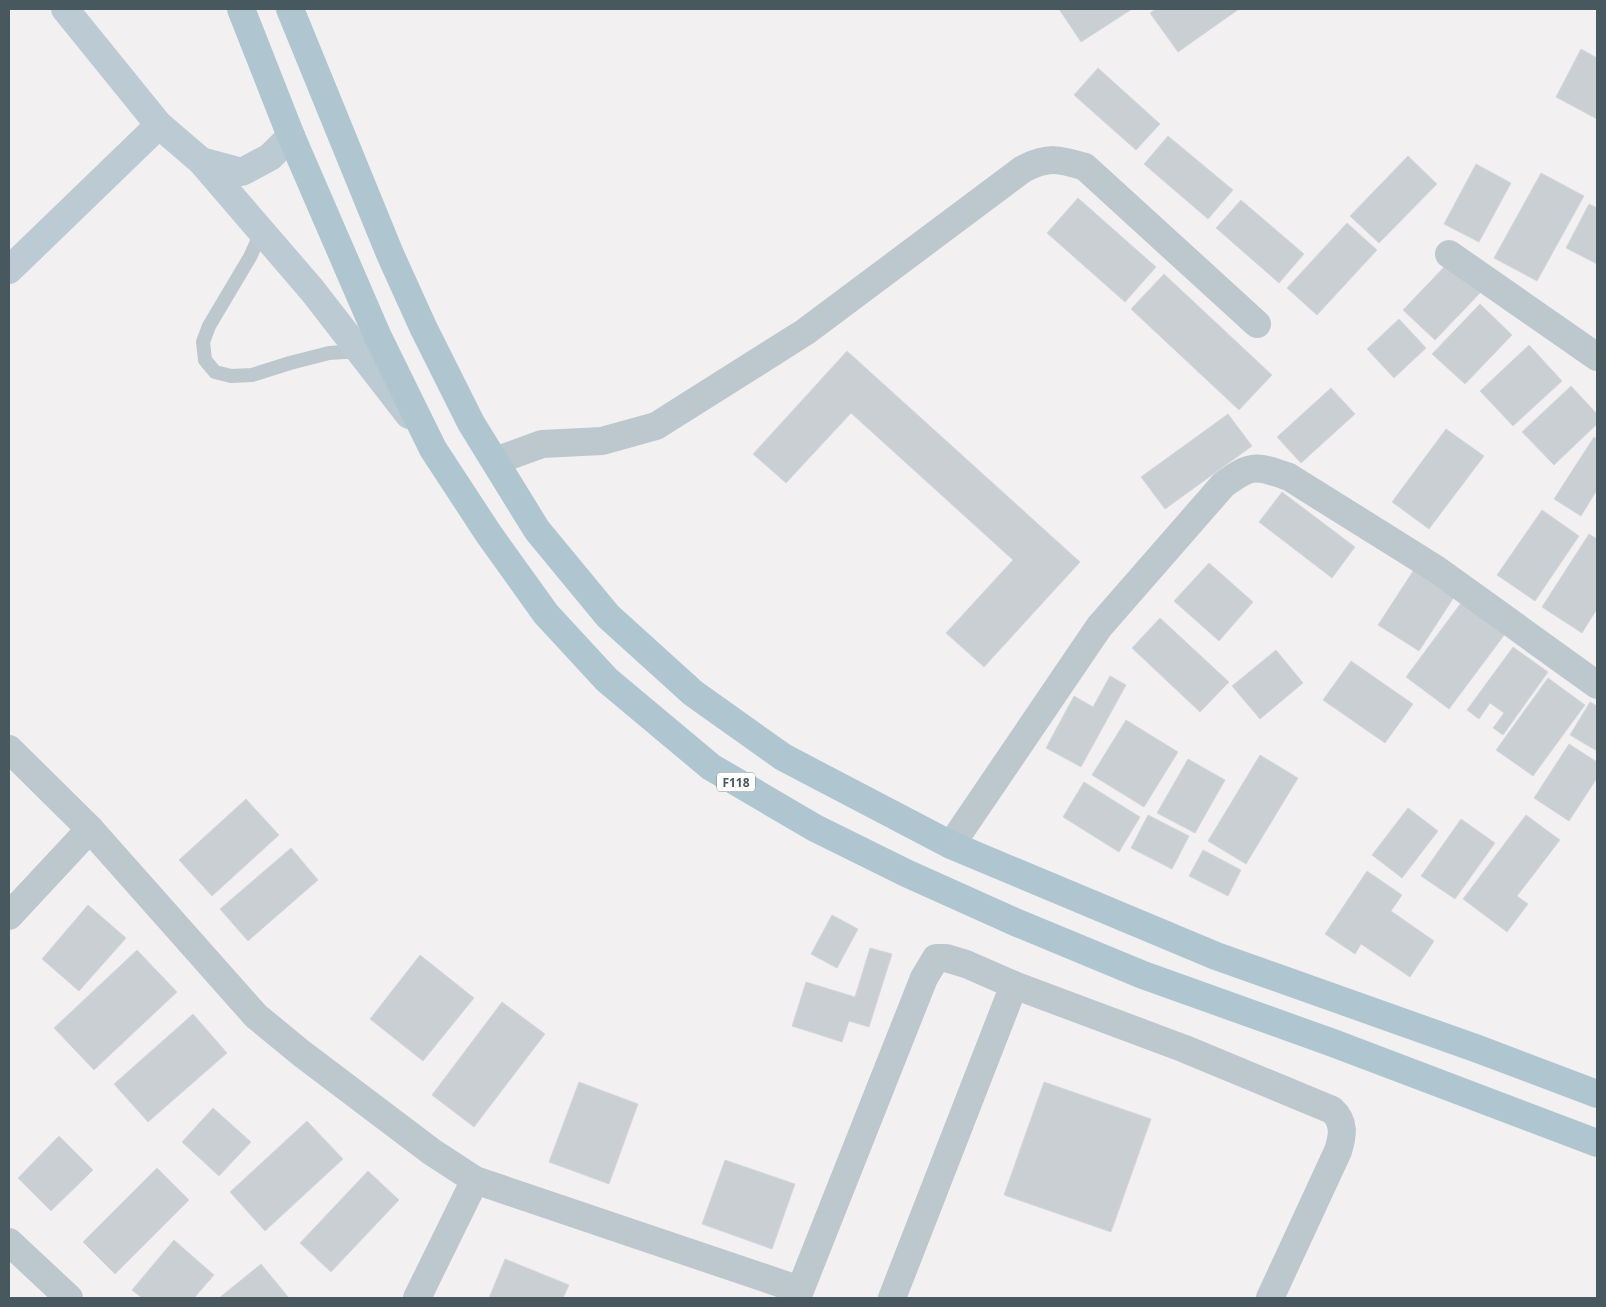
<svg xmlns="http://www.w3.org/2000/svg" width="1606" height="1307" viewBox="0 0 1606 1307" font-family="'Noto Sans',sans-serif">
  <style>
    .building { fill: #cacfd3; stroke: #d4d8dc }
    .lines { fill: none; stroke-linecap: round; stroke-linejoin: round }
    .lane { stroke: #bcc8ce; stroke-width: 14 }
    .street { stroke: #bcc8ce; stroke-width: 28 }
    .secondary { stroke: #bccbd3; stroke-width: 28 }
    .primary { stroke: #afc6d0; stroke-width: 28 }
    .labels { text-anchor: middle; dominant-baseline: central; stroke-width: 4; stroke-linejoin: round; paint-order: stroke }
    .shield { fill: #fff; stroke: #7f8a8f; stroke-width: 1 }
    .shield-label { font-size: 12px; font-weight: bold; fill: #48585f }
  </style>
  <rect width="100%" height="100%" fill="#f3f0f1"/>
  <g class="building">
    <polygon points="1059,9 1132,9 1081,42"/>
    <polygon points="1156,9 1239,9 1178,52 1150,13"/>
    <polygon points="1581,49 1597,58 1597,119 1556,97"/>
    <polygon points="1098,68 1160,124 1136,150 1074,95"/>
    <polygon points="1168,136 1233,190 1208,219 1144,164"/>
    <polygon points="1408,156 1437,184 1379,243 1350,216"/>
    <polygon points="1476,164 1511,183 1479,242 1444,224"/>
    <polygon points="1541,173 1584,196 1537,281 1494,258"/>
    <polygon points="1078,198 1156,267 1125,302 1047,233"/>
    <polygon points="1241,200 1304,254 1279,283 1216,228"/>
    <polygon points="1589,204 1597,208 1597,264 1566,248"/>
    <polygon points="1347,223 1377,250 1317,315 1287,288"/>
    <polygon points="1448,263 1480,293 1435,340 1403,310"/>
    <polygon points="1164,274 1272,375 1239,410 1131,309"/>
    <polygon points="1480,304 1512,335 1465,384 1432,354"/>
    <polygon points="1399,319 1426,348 1394,378 1367,349"/>
    <polygon points="1529,345 1562,381 1513,426 1480,391"/>
    <polygon points="847,351 1080,562 984,667 946,633 1013,560 851,413 786,483 753,454"/>
    <polygon points="1571,386 1597,414 1597,424 1554,465 1522,432"/>
    <polygon points="1331,388 1355,414 1301,463 1277,437"/>
    <polygon points="1228,414 1252,446 1165,509 1141,477"/>
    <polygon points="1446,429 1484,456 1429,529 1392,502"/>
    <polygon points="1594,437 1597,439 1597,490 1581,516 1554,499"/>
    <polygon points="1282,492 1355,547 1332,578 1259,522"/>
    <polygon points="1542,510 1579,536 1535,601 1497,575"/>
    <polygon points="1589,534 1597,539 1597,609 1582,633 1542,607"/>
    <polygon points="1209,563 1253,602 1219,641 1174,601"/>
    <polygon points="1417,565 1458,591 1419,651 1378,625"/>
    <polygon points="1461,603 1505,634 1449,709 1406,677"/>
    <polygon points="1160,618 1229,682 1200,712 1132,648"/>
    <polygon points="1513,647 1548,672 1503,735 1493,728 1504,713 1490,703 1479,719 1467,710"/>
    <polygon points="1276,650 1303,683 1260,719 1232,686"/>
    <polygon points="1351,661 1413,704 1385,743 1323,700"/>
    <polygon points="1110,676 1126,685 1081,767 1046,748 1074,696 1093,707"/>
    <polygon points="1548,678 1585,705 1533,776 1496,750"/>
    <polygon points="1590,702 1597,706 1597,751 1570,735"/>
    <polygon points="1126,720 1178,752 1144,807 1092,775"/>
    <polygon points="1569,744 1597,762 1597,778 1569,821 1534,798"/>
    <polygon points="1260,755 1298,778 1246,864 1208,841"/>
    <polygon points="1188,759 1225,780 1195,833 1157,813"/>
    <polygon points="1084,782 1140,817 1119,852 1063,817"/>
    <polygon points="246,799 279,835 212,896 179,860"/>
    <polygon points="1408,808 1438,831 1402,878 1372,855"/>
    <polygon points="1148,815 1189,836 1172,869 1131,848"/>
    <polygon points="1526,815 1560,840 1517,896 1528,904 1507,932 1463,899"/>
    <polygon points="1461,819 1495,843 1455,899 1421,876"/>
    <polygon points="291,848 318,880 248,941 220,909"/>
    <polygon points="1203,850 1241,870 1228,896 1189,876"/>
    <polygon points="1367,871 1402,895 1391,911 1434,941 1410,977 1361,944 1355,954 1325,934"/>
    <polygon points="88,905 126,938 79,991 42,959"/>
    <polygon points="832,915 858,929 837,968 811,954"/>
    <polygon points="870,948 892,954 869,1027 849,1021 842,1042 792,1026 806,982 855,997"/>
    <polygon points="137,950 177,992 94,1070 54,1028"/>
    <polygon points="420,955 474,998 423,1061 370,1019"/>
    <polygon points="502,1002 545,1034 474,1127 432,1095"/>
    <polygon points="193,1014 227,1053 148,1122 114,1084"/>
    <polygon points="579,1082 638,1104 609,1184 549,1162"/>
    <polygon points="1044,1082 1151,1119 1111,1232 1004,1195"/>
    <polygon points="213,1108 251,1142 219,1176 182,1142"/>
    <polygon points="307,1121 343,1159 265,1231 230,1192"/>
    <polygon points="59,1136 93,1170 51,1211 18,1178"/>
    <polygon points="725,1160 795,1184 772,1249 702,1224"/>
    <polygon points="157,1168 189,1200 115,1274 83,1242"/>
    <polygon points="368,1171 399,1200 331,1272 300,1243"/>
    <polygon points="174,1240 214,1275 194,1298 142,1298 132,1290"/>
    <polygon points="505,1259 569,1285 563,1298 489,1298"/>
    <polygon points="261,1264 289,1298 219,1298"/>
  </g>
  <g class="lines">
    <polyline class="lane" points="262,231 250,257 209,326 203,342 205,360 215,372 231,376 252,375 290,363 329,353 360,351"/>
    <g class="street">
      <polyline points="1449,254 1597,357"/>
      <path d="M 495,461 L 542,444 L 602,441 L 656,426 L 805,332 L 1023,169 C 1049,156 1059,159 1085,167 L 1257,324"/>
      <polyline points="9,749 90,829 256,1016 301,1053 432,1152 475,1180 800,1290"/>
      <path d="M 951,845 L 1099,627 L 1223,485 C 1251,464 1256,465 1289,477 L 1436,569 L 1597,685"/>
      <polyline points="9,916 90,829"/>
      <polyline points="9,1242 69,1298"/>
      <polyline points="417,1298 475,1180"/>
      <path d="M 797,1298 L 924,978 L 936,958 L 946,958 L 966,964 L 1014,985 L 1185,1049 L 1332,1110 C 1345,1122 1343,1135 1338,1151 L 1270,1298"/>
      <polyline points="892,1298 1014,985"/>
    </g>
    <g class="secondary">
      <polyline points="65,9 159,125 201,161 312,290 409,415"/>
      <polyline points="201,161 242,172 270,157 291,136"/>
      <polyline points="9,270 159,125"/>
    </g>
    <g class="primary">
      <polyline points="241,9 291,136 378,337 433,449 488,533 546,614 607,680 711,767 815,828 906,873 1015,922 1143,975 1333,1043 1597,1143"/>
      <polyline points="290,9 390,254 423,327 471,423 537,530 608,616 693,693 783,757 951,845 1216,956 1478,1049 1597,1094"/>
    </g>
  </g>
  <g class="labels">
    <rect class="shield" x="717" y="772.5" width="38" height="19" rx="4"/>
    <g class="shield-label">
      <text x="736" y="782">F118</text>
    </g>
  </g>
  <rect width="1606" height="1307" fill="none" stroke="#48585f" stroke-width="20"/>
</svg>
